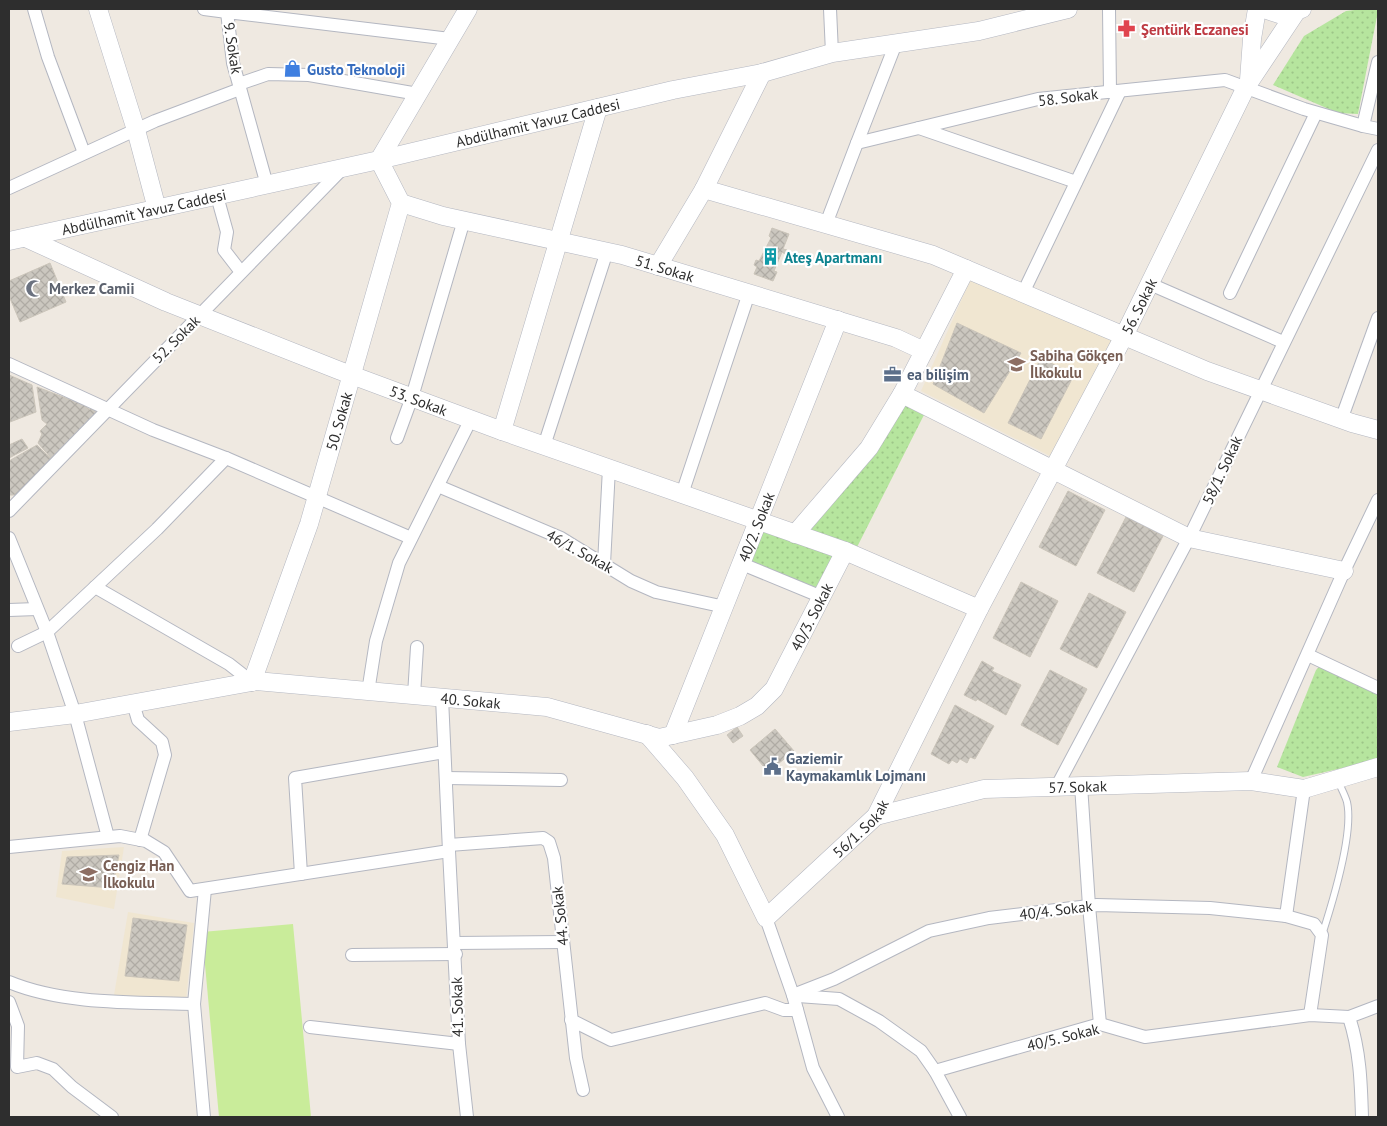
<svg xmlns="http://www.w3.org/2000/svg" width="1387" height="1126" viewBox="0 0 1387 1126" font-family="'PT Sans',sans-serif">
  <style>
    .education { fill: #f0e6d1 }
    .park { fill: url(#park-dots) }
    .pitch { fill: #c9ec9a }
    .building { fill: url(#building-cross-hatch); stroke: #cbc5ba }
    .lines { fill: none; stroke-linecap: round; stroke-linejoin: round }
    .lane-casing { stroke: #b4b7c1; stroke-width: 8 }
    .street-casing { stroke: #b4b7c1; stroke-width: 14 }
    .secondary-casing { stroke: #b4b7c1; stroke-width: 19 }
    .lane { stroke: #fff; stroke-width: 6 }
    .street { stroke: #fff; stroke-width: 12 }
    .secondary { stroke: #fff; stroke-width: 18 }
    .labels { text-anchor: middle; dominant-baseline: central; stroke-width: 4.5; stroke-linejoin: round; paint-order: stroke }
    .health-label { font-size: 15px; font-weight: bold; fill: #be3a42; stroke: #fff; text-anchor: start }
    .street-label { font-size: 15px; fill: #2e2e2e; stroke: #fff }
    .shop-label { font-size: 15px; font-weight: bold; fill: #366cbe; stroke: #fff; text-anchor: start }
    .culture-label { font-size: 15px; font-weight: bold; fill: #0d838f; stroke: #fff; text-anchor: start }
    .worship-label { font-size: 15px; font-weight: bold; fill: #5b616d; stroke: #fff; text-anchor: start }
    .education-label { font-size: 15px; font-weight: bold; fill: #785e54; stroke: #fff; text-anchor: start }
    .service-label { font-size: 15px; font-weight: bold; fill: #4e5e75; stroke: #fff; text-anchor: start }
  </style>
  <defs>
    <pattern id="park-dots" width="8" height="8" patternUnits="userSpaceOnUse" patternTransform="scale(1.25)"><rect width="8" height="8" fill="#b6e59e"/><path d="M2 2h.1M6 6h.1" fill="none" stroke="#9dc588" stroke-width="1.8" stroke-linecap="round"/></pattern>
    <pattern id="building-cross-hatch" width="8" height="8" patternUnits="userSpaceOnUse" patternTransform="scale(1.25)"><rect width="8" height="8" fill="#cbc7bf"/><path d="M0 0l8 8M0 8l8-8" fill="none" stroke="#afaba4"/></pattern>
  </defs>
  <rect width="100%" height="100%" fill="#efe9e1"/>
  <g class="education">
    <polygon points="972,276 1114,338 1050,456 921,391"/>
    <polygon points="124,847 114,909 56,897 62,851"/>
    <polygon points="128,912 194,923 186,1000 114,995"/>
  </g>
  <g class="park">
    <polygon points="1363,9 1378,9 1378,11 1358,114 1338,113 1273,85 1304,36 1346,11"/>
    <polygon points="902,394 928,407 853,555 822,597 742,564 760,521 795,533"/>
    <polygon points="1321,665 1378,693 1378,760 1303,777 1277,767 1316,670"/>
  </g>
  <polygon class="pitch" points="293,924 311,1117 219,1117 202,932"/>
  <g class="building">
    <polygon points="772,228 789,234 783,249 787,250 785,254 782,252 774,271 777,272 773,281 754,274 757,267 754,265 756,260 759,261 771,238 769,236"/>
    <polygon points="50,263 66,302 20,322 9,296 9,281"/>
    <polygon points="957,323 1021,353 984,413 933,384"/>
    <polygon points="1041,358 1074,375 1041,439 1008,423"/>
    <polygon points="9,375 32,385 36,412 10,422"/>
    <polygon points="37,387 84,405 90,410 90,408 97,412 51,458 38,443 42,434 40,431 47,424 42,420"/>
    <polygon points="22,439 28,448 9,458 9,445"/>
    <polygon points="37,445 51,459 17,495 9,495 9,461"/>
    <polygon points="1068,491 1105,510 1076,566 1039,547"/>
    <polygon points="1126,517 1163,536 1134,592 1097,573"/>
    <polygon points="1021,582 1058,601 1030,657 993,638"/>
    <polygon points="1089,593 1126,612 1097,668 1060,649"/>
    <polygon points="982,661 994,668 992,671 1021,685 1006,715 977,699 976,701 964,695"/>
    <polygon points="1050,670 1087,689 1058,745 1021,725"/>
    <polygon points="955,705 994,726 975,759 970,757 967,763 960,759 957,763 952,760 949,764 931,754"/>
    <polygon points="737,727 743,736 733,743 727,735"/>
    <polygon points="775,729 794,751 768,772 750,750"/>
    <polygon points="119,855 112,888 62,884 67,857"/>
    <polygon points="133,918 187,925 179,981 125,976"/>
  </g>
  <g class="lines">
    <defs>
      <path id="lane" d="M 1322,935 C 1332,904 1354,833 1347,802 C 1345,795 1341,788 1338,781"/>
      <g id="street">
        <polyline points="34,9 48,57 84,153"/>
        <polyline points="204,9 227,12"/>
        <polyline points="830,9 832,53"/>
        <polyline points="1109,9 1110,92"/>
        <polyline points="1378,62 1363,126 1378,129"/>
        <polyline points="239,84 268,74 309,75 418,94"/>
        <polyline points="919,128 1076,182"/>
        <polyline points="857,143 896,43"/>
        <polyline points="267,185 233,63 227,12 450,39"/>
        <polyline points="9,188 155,121 240,89"/>
        <polyline points="217,196 227,232 224,250 241,272"/>
        <polyline points="826,224 857,143 1038,99 1225,80 1304,109 1363,126"/>
        <polyline points="1150,284 1283,342"/>
        <polyline points="1023,293 1120,91"/>
        <polyline points="1230,293 1316,113"/>
        <polyline points="9,364 153,430 226,458 411,538"/>
        <polyline points="1341,420 1378,318"/>
        <polyline points="397,438 412,397 464,220"/>
        <polyline points="544,446 607,251"/>
        <polyline points="438,486 561,538 631,581 656,592 725,607"/>
        <polyline points="682,494 749,293"/>
        <polyline points="9,511 343,168"/>
        <polyline points="9,538 47,632 75,714 108,837"/>
        <polyline points="604,564 609,468"/>
        <polyline points="742,564 822,597"/>
        <polyline points="95,587 229,664 252,682"/>
        <polyline points="9,610 37,609"/>
        <polyline points="18,646 47,632 157,529 226,458"/>
        <polyline points="1308,655 1378,688"/>
        <polyline points="368,692 376,641 399,563 471,419"/>
        <polyline points="414,695 417,647"/>
        <polyline points="133,703 138,720 162,742 165,755 140,840"/>
        <polyline points="446,778 561,780"/>
        <polyline points="1251,781 1344,571 1378,500"/>
        <polyline points="1081,785 1089,906 1100,1024"/>
        <polyline points="1057,786 1189,538 1378,150"/>
        <polyline points="449,845 543,838 549,842 554,858 576,1058 583,1090"/>
        <polyline points="9,847 120,836 146,841 164,852 190,891 449,851 442,698"/>
        <polyline points="301,874 295,778 444,752"/>
        <polyline points="1286,916 1314,924 1322,935 1310,1015"/>
        <polyline points="766,918 793,995 813,1068 838,1117"/>
        <polyline points="455,943 563,942"/>
        <polyline points="352,955 456,954"/>
        <path d="M 9,982 C 64,1005 136,1002 194,1004"/>
        <polyline points="793,995 834,979 929,931 989,918 1097,905 1210,908 1286,916 1304,789"/>
        <polyline points="798,996 839,999 879,1021 921,1051 935,1071 960,1117"/>
        <polyline points="9,1002 18,1026 17,1067 37,1063 53,1069 72,1087 112,1117"/>
        <path d="M 1349,1017 C 1360,1051 1361,1082 1362,1117"/>
        <polyline points="571,1020 611,1040 765,1003 784,1010 797,1010"/>
        <polyline points="310,1027 459,1044 449,851"/>
        <polyline points="459,1044 467,1117"/>
        <polyline points="935,1071 1100,1024 1145,1037 1310,1015 1349,1017 1378,1006"/>
        <polyline points="204,1117 194,1004 205,889"/>
      </g>
      <g id="secondary">
        <polyline points="98,9 136,130 157,209"/>
        <polyline points="1264,9 1282,15 1302,9"/>
        <polyline points="762,73 704,189 933,255 1207,371 1352,423 1378,430"/>
        <polyline points="1249,80 1252,39 1257,9"/>
        <path id="s1" d="M 401,203 L 443,216 L 622,255 L 896,338 L 924,351"/>
        <path id="s2" d="M 26,238 L 166,302 L 338,370 L 502,431 L 598,108"/>
        <path id="s3" d="M 9,241 L 379,160 L 673,90 L 762,73 L 832,53 L 979,31 L 1068,9"/>
        <polyline points="658,266 704,189"/>
        <polyline points="966,269 902,394 1189,538 1344,571"/>
        <polyline points="502,431 845,551"/>
        <polyline points="795,534 869,448 902,394"/>
        <path id="s4" d="M 252,682 L 309,524 L 401,203 L 379,160 L 468,9"/>
        <path id="s5" d="M 9,722 L 75,714 L 256,681 L 547,707 L 659,738 L 717,725 L 740,716 L 757,706 L 774,689 L 845,551 L 979,609"/>
        <path id="s6" d="M 647,734 L 685,778 L 725,835 L 766,918 L 876,816 L 979,609 L 1124,336 L 1246,87 L 1296,12"/>
        <path id="s7" d="M 673,735 L 838,320"/>
        <path id="s8" d="M 876,816 L 984,789 L 1251,781 L 1304,789 L 1378,767"/>
      </g>
    </defs>
    <use href="#lane" class="lane-casing"/>
    <use href="#street" class="street-casing"/>
    <use href="#secondary" class="secondary-casing"/>
    <use href="#lane" class="lane"/>
    <use href="#street" class="street"/>
    <use href="#secondary" class="secondary"/>
  </g>
  <defs>
    <symbol id="pharmacy-bare" viewBox="-9 -9 18 18"><path d="M-2-6h4v4h4v4h-4v4h-4v-4h-4v-4h4Z" fill="#e0444e" stroke="#fff" stroke-width="2.5" paint-order="stroke"/></symbol>
    <symbol id="shop-bare" viewBox="-9 -9 18 18"><path d="M-5-2.5h2.3a2.7 3.5 0 0 1 5.4 0H5L5.5 6h-11ZM-1.5-2.5h3a1.5 2.3 0 0 0-3 0Z" fill="#3f7fe0" stroke="#fff" stroke-width="2.5" paint-order="stroke"/></symbol>
    <symbol id="building-bare" viewBox="-9 -9 18 18"><path d="M-4-6H4V6H1V3H-1V6H-4ZM-2.5-4.3h1.7v1.8h-1.7ZM.8-4.3h1.7v1.8H.8ZM-2.5-1h1.7V.8h-1.7ZM.8-1h1.7V.8H.8Z" fill="#0f9aa8" stroke="#fff" stroke-width="2.5" paint-order="stroke"/></symbol>
    <symbol id="mosque-bare" viewBox="-9 -9 18 18"><path d="M3.5-4.9A6 6 0 1 0 3.5 4.9A5 5 0 1 1 3.5-4.9Z" fill="#6b7280" stroke="#fff" stroke-width="2.5" paint-order="stroke"/></symbol>
    <symbol id="school-bare" viewBox="-9 -9 18 18"><path d="M0-5L7-2L0 1L-7-2ZM-4 1L0 2.5L4 1V4Q0 6-4 4Z" fill="#8d6e63" stroke="#fff" stroke-width="2.5" paint-order="stroke"/></symbol>
    <symbol id="office-bare" viewBox="-9 -9 18 18"><path d="M-6-3h4V-5.5h4V-3h4V5H-6ZM-1-4.5V-3h2v-1.5ZM-6 0V1H6V0Z" fill="#5c6f8a" stroke="#fff" stroke-width="2.5" paint-order="stroke"/></symbol>
    <symbol id="civic-bare" viewBox="-9 -9 18 18"><path d="M-.6-6.5H3V-4.5H.6V-3L4-1V1h2V6H-6V1h2V-1L-.6-3ZM-1.2 2.5V6h2.4V2.5Z" fill="#5c6f8a" stroke="#fff" stroke-width="2.5" paint-order="stroke"/></symbol>
  </defs>
  <g fill-rule="evenodd">
    <use href="#pharmacy-bare" x="1114" y="16" width="25" height="25"/>
    <use href="#shop-bare" x="280" y="56" width="25" height="25"/>
    <use href="#building-bare" x="758" y="244" width="25" height="25"/>
    <use href="#mosque-bare" x="22" y="276" width="25" height="25"/>
    <use href="#school-bare" x="1004" y="352" width="25" height="25"/>
    <use href="#office-bare" x="880" y="362" width="25" height="25"/>
    <use href="#civic-bare" x="760" y="754" width="25" height="25"/>
    <use href="#school-bare" x="76" y="862" width="25" height="25"/>
  </g>
  <g class="labels">
    <g class="health-label">
      <text x="1141" y="29">Şentürk Eczanesi</text>
    </g>
    <g class="street-label">
      <text transform="translate(233 48) rotate(81)">9. Sokak</text>
      <text transform="translate(1068 97) rotate(-7)">58. Sokak</text>
      <text stroke="none"><textPath href="#s3" startOffset="542">Abdülhamit Yavuz Caddesi</textPath></text>
      <text stroke="none"><textPath href="#s3" startOffset="138">Abdülhamit Yavuz Caddesi</textPath></text>
      <text stroke="none"><textPath href="#s1" startOffset="272">51. Sokak</textPath></text>
      <text stroke="none"><textPath href="#s6" startOffset="944">56. Sokak</textPath></text>
      <text transform="translate(176 339) rotate(-45)">52. Sokak</text>
      <text stroke="none"><textPath href="#s2" startOffset="425">53. Sokak</textPath></text>
      <text stroke="none"><textPath href="#s4" startOffset="275">50. Sokak</textPath></text>
      <text transform="translate(1222 470) rotate(-65)">58/1. Sokak</text>
      <text stroke="none"><textPath href="#s7" startOffset="224">40/2. Sokak</textPath></text>
      <text transform="translate(580 551) rotate(29)">46/1. Sokak</text>
      <text stroke="none"><textPath href="#s5" startOffset="868">40/3. Sokak</textPath></text>
      <text stroke="none"><textPath href="#s5" startOffset="466">40. Sokak</textPath></text>
      <text stroke="none"><textPath href="#s8" startOffset="205">57. Sokak</textPath></text>
      <text stroke="none"><textPath href="#s6" startOffset="351">56/1. Sokak</textPath></text>
      <text transform="translate(1056 910) rotate(-7)">40/4. Sokak</text>
      <text transform="translate(560 916) rotate(-96)">44. Sokak</text>
      <text transform="translate(457 1007) rotate(-91)">41. Sokak</text>
      <text transform="translate(1063 1037) rotate(-14)">40/5. Sokak</text>
    </g>
    <g class="shop-label">
      <text x="307" y="69">Gusto Teknoloji</text>
    </g>
    <g class="culture-label">
      <text x="784" y="257">Ateş Apartmanı</text>
    </g>
    <g class="worship-label">
      <text x="49" y="288">Merkez Camii</text>
    </g>
    <g class="education-label">
      <text x="1030" y="355">Sabiha Gökçen<tspan x="1030" dy="17">İlkokulu</tspan></text>
      <text x="103" y="865">Cengiz Han<tspan x="103" dy="17">İlkokulu</tspan></text>
    </g>
    <g class="service-label">
      <text x="907" y="374">ea bilişim</text>
      <text x="786" y="758">Gaziemir<tspan x="786" dy="17">Kaymakamlık Lojmanı</tspan></text>
    </g>
  </g>
  <rect width="1387" height="1126" fill="none" stroke="#2e2e2e" stroke-width="20"/>
</svg>
